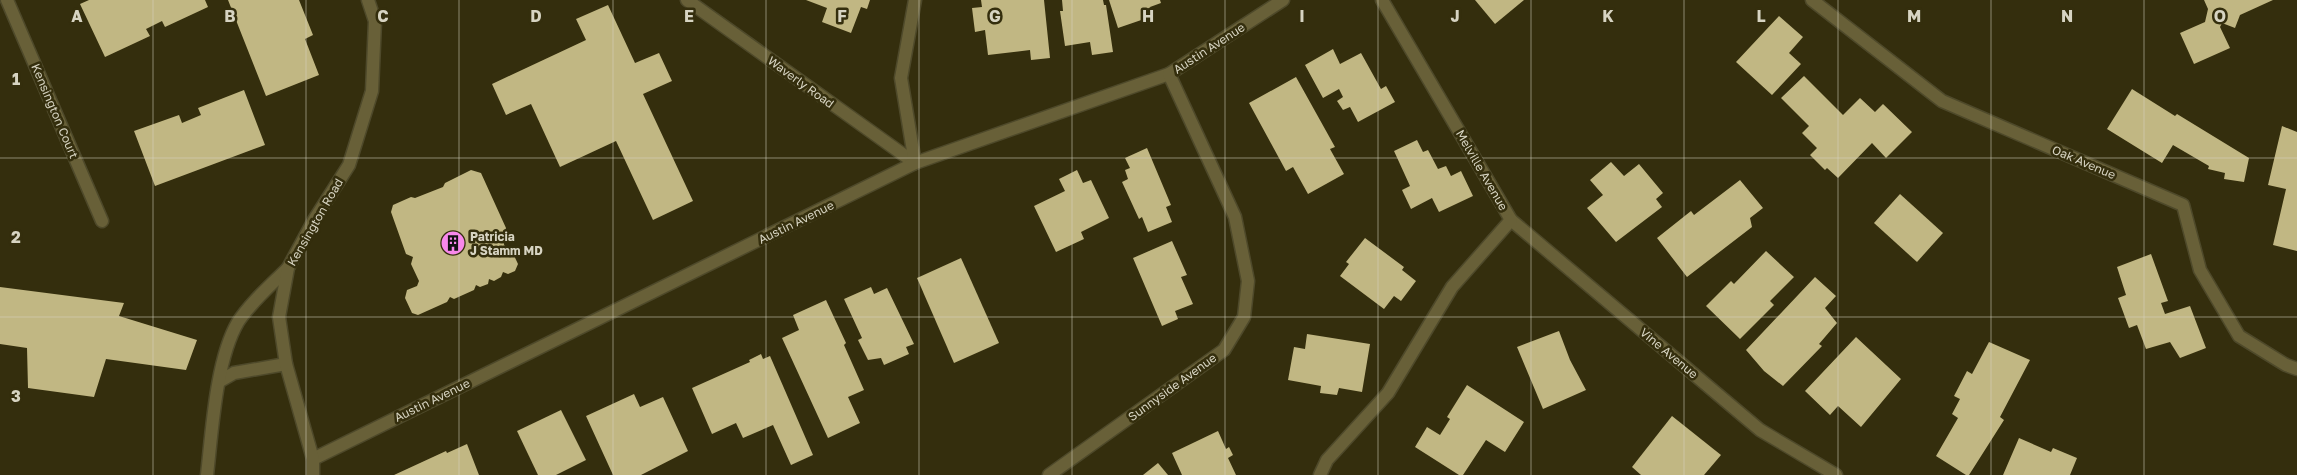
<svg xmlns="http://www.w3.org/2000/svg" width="2297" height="475" viewBox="0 0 2297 475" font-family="'Golos Text',sans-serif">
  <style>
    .building { fill: #c1b783 }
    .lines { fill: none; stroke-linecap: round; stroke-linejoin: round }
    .street-casing { stroke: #4e492a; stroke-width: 15 }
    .street { stroke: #686038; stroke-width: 12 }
    .grid { fill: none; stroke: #d7d4c2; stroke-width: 1; stroke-opacity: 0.55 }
    .labels { text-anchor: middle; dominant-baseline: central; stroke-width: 5; stroke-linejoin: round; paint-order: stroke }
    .street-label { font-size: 12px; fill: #d7d4c2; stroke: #342e0d }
    .poi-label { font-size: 12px; font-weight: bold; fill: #d7d4c2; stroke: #342e0d; text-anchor: start }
    .grid-label { font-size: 16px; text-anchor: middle; font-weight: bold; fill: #d7d4c2; stroke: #342e0d; stroke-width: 5; stroke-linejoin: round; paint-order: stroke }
  </style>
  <rect width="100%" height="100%" fill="#342e0d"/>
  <g class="building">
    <polygon points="89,0 205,0 208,7 165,27 162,21 146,29 150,36 105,57 80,4"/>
    <polygon points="228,0 299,0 313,35 305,39 319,75 266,96"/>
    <polygon points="806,0 870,0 867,9 861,7 851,33 822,22 827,8"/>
    <polygon points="981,0 1044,0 1050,58 1031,60 1030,50 988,55 985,30 975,32 972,8 982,7"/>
    <polygon points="1062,0 1103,0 1104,5 1106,5 1113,52 1092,55 1090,42 1065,46 1060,11 1063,11"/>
    <polygon points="1109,0 1160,0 1161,3 1150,7 1153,16 1118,28"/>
    <polygon points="1475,0 1524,0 1495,24"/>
    <polygon points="2204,0 2273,0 2240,15 2235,28 2222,23 2220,27 2230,48 2194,64 2180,33 2205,22 2208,9"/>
    <polygon points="608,5 635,63 659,53 672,81 643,94 693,201 653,220 616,141 560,167 531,104 506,115 492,84 586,40 576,19"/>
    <polygon points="1779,16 1803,37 1789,53 1801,64 1772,95 1736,62"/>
    <polygon points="1333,49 1340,64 1361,53 1381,89 1386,86 1395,102 1358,122 1350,107 1343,110 1337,101 1343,97 1339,89 1323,98 1305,65"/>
    <polygon points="1804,76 1843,115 1860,98 1875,112 1883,104 1912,132 1886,158 1872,143 1838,178 1827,168 1825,170 1810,155 1817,148 1802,133 1809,126 1781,98"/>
    <polygon points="1296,77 1335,147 1330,149 1344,174 1308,194 1293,167 1286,171 1249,103"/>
    <polygon points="2132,89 2175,116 2177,114 2249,158 2244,182 2224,179 2225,173 2208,169 2209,166 2173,145 2162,163 2107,129"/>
    <polygon points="244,90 265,145 155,186 134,131 179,115 182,123 201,115 198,108"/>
    <polygon points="2282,126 2297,132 2297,251 2273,245 2286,189 2268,185"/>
    <polygon points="1417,140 1423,152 1428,150 1438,169 1446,166 1451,176 1461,171 1473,196 1439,212 1432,198 1411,209 1402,190 1410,186 1394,151"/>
    <polygon points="1147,148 1171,205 1166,207 1172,222 1148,232 1142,217 1139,219 1122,182 1128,179 1125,170 1130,168 1125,158"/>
    <polygon points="1611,162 1624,176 1639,164 1663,193 1656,199 1662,207 1616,242 1587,208 1603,195 1590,180"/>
    <polygon points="471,170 481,173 506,228 502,239 505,247 511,249 518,264 515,271 508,274 503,272 501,277 494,281 489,279 488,284 480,287 476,285 474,290 454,299 450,297 447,302 418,315 412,313 405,298 407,290 417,286 419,281 411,264 413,257 406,254 391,212 393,205 411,197 415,198 443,187 445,183"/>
    <polygon points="1077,170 1083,183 1091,180 1109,218 1081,232 1084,239 1056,252 1034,206 1065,191 1059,179"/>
    <polygon points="1740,180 1763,208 1750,218 1752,227 1687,277 1657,238 1691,211 1694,215"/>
    <polygon points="1900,194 1943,233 1917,262 1874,223"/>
    <polygon points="1365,238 1404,267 1402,270 1416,281 1401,301 1394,296 1384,309 1340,276 1349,264 1346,262"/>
    <polygon points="1172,241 1187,275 1181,277 1193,304 1175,311 1178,319 1162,326 1133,258"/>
    <polygon points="1766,251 1794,277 1770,301 1774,305 1740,339 1706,306 1731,281 1734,284"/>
    <polygon points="2151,254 2168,301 2161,303 2165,314 2190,306 2206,348 2180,358 2170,342 2146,349 2137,325 2129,328 2118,298 2126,295 2117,267"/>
    <polygon points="961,258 999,343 954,363 917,278"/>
    <polygon points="1815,277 1836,296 1825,308 1837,323 1819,344 1822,346 1783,386 1764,371 1746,350"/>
    <polygon points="0,287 124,303 119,316 197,340 186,370 106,359 94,397 28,388 27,348 0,344"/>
    <polygon points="871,287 874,294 887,288 914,344 906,347 909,354 884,365 881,358 868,360 858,340 862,338 844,299"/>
    <polygon points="826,300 846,343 844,345 864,390 848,397 860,423 828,438 782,338 799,330 793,315"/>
    <polygon points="1559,331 1570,360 1586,390 1543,409 1517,347"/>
    <polygon points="1307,334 1370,344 1362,392 1339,388 1337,395 1320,393 1321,386 1288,380 1294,347 1305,349"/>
    <polygon points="1856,337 1901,379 1861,427 1838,406 1830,415 1805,391"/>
    <polygon points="1989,342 2030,360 2000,417 2004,420 1969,475 1966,475 1936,456 1958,418 1952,414 1960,399 1954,396 1967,371 1972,374"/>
    <polygon points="761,354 763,359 770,356 813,455 791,465 773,425 743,438 736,423 712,434 692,388 750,362 749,360"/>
    <polygon points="1467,385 1524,422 1505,452 1486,440 1463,475 1459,475 1415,447 1427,427 1440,435 1450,419 1447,417"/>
    <polygon points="634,394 640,407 663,397 688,451 641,475 613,475 586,416"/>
    <polygon points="561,410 586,460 556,475 538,475 517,431"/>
    <polygon points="1672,416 1721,455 1704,475 1641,475 1632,467"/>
    <polygon points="1218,431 1226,449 1229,447 1233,455 1228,458 1236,475 1182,475 1172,453"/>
    <polygon points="2019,438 2051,452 2053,448 2077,458 2070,475 2003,475"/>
    <polygon points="467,444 479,475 394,475 446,451 447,453"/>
    <polygon points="1158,463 1168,475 1143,475"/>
  </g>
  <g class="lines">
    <defs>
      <g id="street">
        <polyline points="7,0 102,221"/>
        <polyline points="687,0 915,163"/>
        <polyline points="1382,0 1511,220 1760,430 1836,475"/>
        <polyline points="1812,0 1942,101 2183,205 2200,270 2239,336 2286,365 2297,369"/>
        <polyline points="915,163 901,78 915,0"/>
        <polyline points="220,381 234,373 286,364"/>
        <polyline points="313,459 915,163 1169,74 1283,0"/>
        <path d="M 207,475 C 212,431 216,359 238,322 C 251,302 271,285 288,268"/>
        <polyline points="313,475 313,459 286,364 279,317 288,268 314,220 349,165 372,91 375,21 368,0"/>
        <polyline points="1049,475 1224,350 1244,317 1248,281 1235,217 1169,74"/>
        <polyline points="1320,475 1327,460 1388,393 1452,287 1511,220"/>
      </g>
    </defs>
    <use href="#street" class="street-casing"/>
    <use href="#street" class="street"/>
  </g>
  <path class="grid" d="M 153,0 L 153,475M 306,0 L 306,475M 459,0 L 459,475M 613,0 L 613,475M 766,0 L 766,475M 919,0 L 919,475M 1072,0 L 1072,475M 1225,0 L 1225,475M 1378,0 L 1378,475M 1531,0 L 1531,475M 1684,0 L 1684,475M 1838,0 L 1838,475M 1991,0 L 1991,475M 2144,0 L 2144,475M 0,158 L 2297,158M 0,317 L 2297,317"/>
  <defs>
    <symbol id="building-disc" viewBox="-11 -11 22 22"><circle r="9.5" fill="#f888eb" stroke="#342e0d"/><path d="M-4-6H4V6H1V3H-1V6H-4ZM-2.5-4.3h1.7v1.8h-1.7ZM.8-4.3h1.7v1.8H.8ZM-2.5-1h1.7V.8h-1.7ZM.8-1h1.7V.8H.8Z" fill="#111"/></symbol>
  </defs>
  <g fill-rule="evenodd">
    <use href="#building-disc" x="439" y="229" width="28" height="28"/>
  </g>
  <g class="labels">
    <g class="street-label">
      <text transform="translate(1209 48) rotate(-33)">Austin Avenue</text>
      <text transform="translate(801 82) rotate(36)">Waverly Road</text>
      <text transform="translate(55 111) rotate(67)">Kensington Court</text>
      <text transform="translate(2084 162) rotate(23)">Oak Avenue</text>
      <text transform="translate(1482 170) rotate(60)">Melville Avenue</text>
      <text transform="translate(315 222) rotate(-60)">Kensington Road</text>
      <text transform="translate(796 222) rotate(-26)">Austin Avenue</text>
      <text transform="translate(1669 353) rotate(40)">Vine Avenue</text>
      <text transform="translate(1172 387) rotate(-36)">Sunnyside Avenue</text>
      <text transform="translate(432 400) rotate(-26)">Austin Avenue</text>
    </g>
    <g class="poi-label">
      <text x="470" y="236">Patricia<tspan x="470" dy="14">J Stamm MD</tspan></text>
    </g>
  </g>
  <g class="grid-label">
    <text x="77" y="22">A</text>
    <text x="230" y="22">B</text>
    <text x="383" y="22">C</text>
    <text x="536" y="22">D</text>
    <text x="689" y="22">E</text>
    <text x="842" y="22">F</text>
    <text x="995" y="22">G</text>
    <text x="1148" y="22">H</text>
    <text x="1302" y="22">I</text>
    <text x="1455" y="22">J</text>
    <text x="1608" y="22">K</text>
    <text x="1761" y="22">L</text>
    <text x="1914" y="22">M</text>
    <text x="2067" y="22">N</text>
    <text x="2220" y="22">O</text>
    <text x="16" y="85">1</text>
    <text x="16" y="243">2</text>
    <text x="16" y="402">3</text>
  </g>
</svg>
